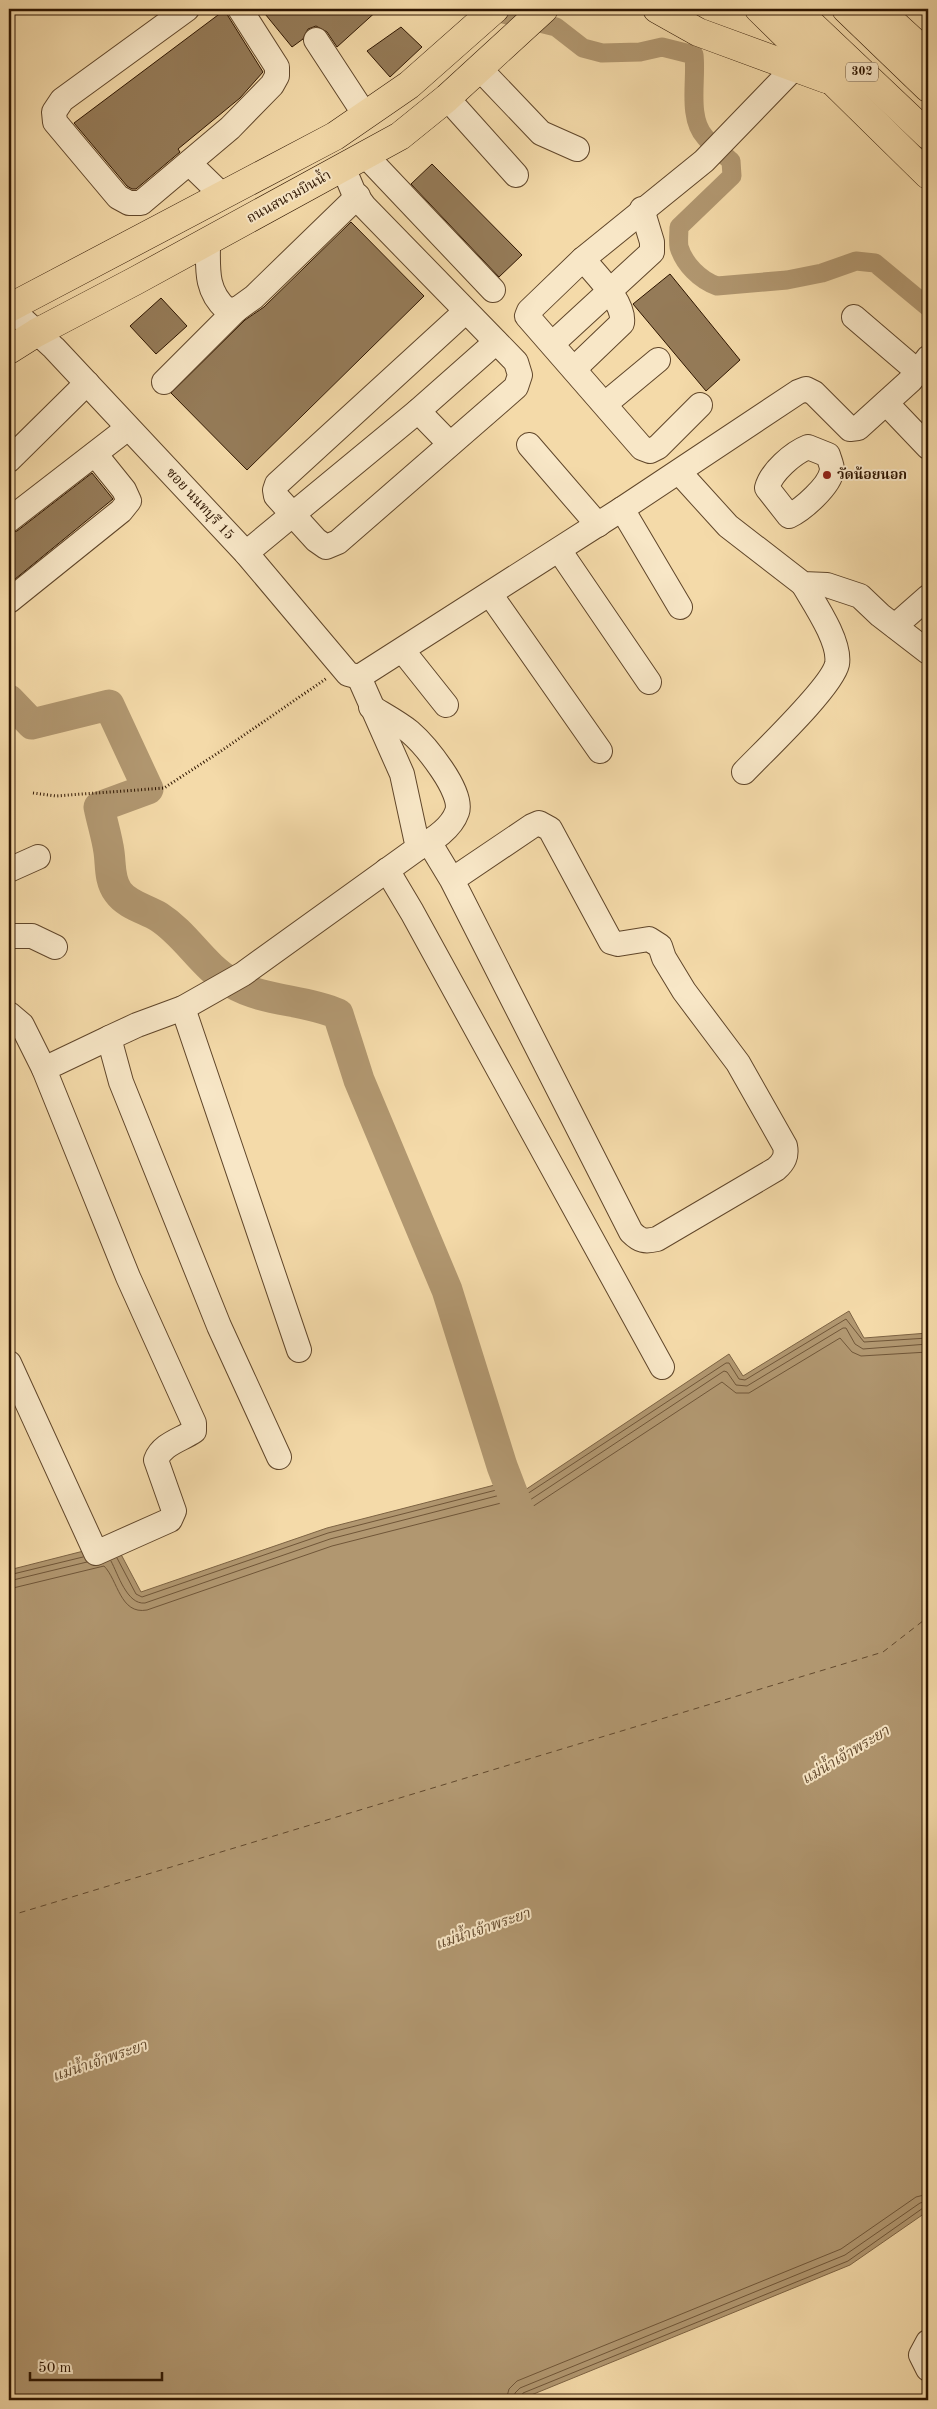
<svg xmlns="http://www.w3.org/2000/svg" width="937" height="2409" viewBox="0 0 937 2409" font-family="'Old Standard TT','Noto Serif Thai',serif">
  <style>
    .water { fill: #b19770; stroke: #7d6343 }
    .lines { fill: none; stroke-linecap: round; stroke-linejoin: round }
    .shore { stroke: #705638; stroke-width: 1 }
    .canal { stroke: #b19770; stroke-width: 19 }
    .river { stroke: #b19770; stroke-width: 31 }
    .ferry { stroke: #62492d; stroke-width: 1; stroke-dasharray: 6 5; stroke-linecap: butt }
    .building { fill: #957b58; stroke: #2e1500 }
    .minor-casing { stroke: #60462a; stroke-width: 26 }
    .major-casing { stroke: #2e1500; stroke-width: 29 }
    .path { stroke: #2e1500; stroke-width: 3; stroke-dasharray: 1 2.5; stroke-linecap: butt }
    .minor { stroke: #f8e7c7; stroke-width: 24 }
    .major { stroke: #f4daa9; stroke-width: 28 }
    .poi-dot { fill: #8f2418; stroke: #f8e7c7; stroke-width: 2 }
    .labels { text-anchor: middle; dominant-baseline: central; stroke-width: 4; stroke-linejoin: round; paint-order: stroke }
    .shield { fill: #f8e7c7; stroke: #6b543c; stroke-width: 1 }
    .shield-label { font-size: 12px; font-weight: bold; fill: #2e1500 }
    .street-label { font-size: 14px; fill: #2e1500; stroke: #f8e7c7 }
    .poi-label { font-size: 14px; font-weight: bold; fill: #2e1500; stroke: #f8e7c7; text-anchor: start }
    .water-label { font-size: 15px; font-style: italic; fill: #62492d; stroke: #f8e7c7 }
  </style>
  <rect width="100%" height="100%" fill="#f4daa9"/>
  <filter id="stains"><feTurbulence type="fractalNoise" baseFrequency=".004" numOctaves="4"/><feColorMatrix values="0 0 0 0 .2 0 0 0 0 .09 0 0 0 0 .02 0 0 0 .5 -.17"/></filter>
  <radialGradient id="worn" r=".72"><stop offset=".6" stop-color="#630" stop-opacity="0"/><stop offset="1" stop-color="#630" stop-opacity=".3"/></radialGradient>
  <polygon class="water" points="849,1311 864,1338 928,1333 928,2211 850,2265 519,2400 9,2400 9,1570 115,1543 141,1592 327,1528 522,1478 525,1490 729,1354 743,1376"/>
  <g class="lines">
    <g class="shore">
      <polyline points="117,1558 136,1594 142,1597 328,1533 516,1485 521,1493 527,1494 726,1363 729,1363 739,1379 745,1380 846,1319 864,1342 928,1338"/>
      <path d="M 111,1561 C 118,1574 127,1605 145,1603 L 330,1539 L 512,1492 L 521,1500 L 530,1500 L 724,1371 L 727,1372 L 736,1385 L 747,1386 L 843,1328 L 846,1328 L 855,1344 L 863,1349 L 928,1344"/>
      <polyline points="9,1575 83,1557"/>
      <polyline points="9,1581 87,1562"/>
      <path d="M 9,1589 L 104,1566 C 118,1580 120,1615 147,1610 L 332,1546 L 509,1501 L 521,1507 L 532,1507 L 722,1382 L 736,1393 L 749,1393 L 840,1338 L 852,1352 L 861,1356 L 928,1352"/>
      <polyline points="506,2400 509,2389 517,2381 841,2249 916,2197 928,2194"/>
      <polyline points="513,2400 515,2393 520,2388 845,2255 920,2203 928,2201"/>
      <polyline points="520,2400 523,2393 848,2261 923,2208 928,2207"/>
    </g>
    <path class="canal" d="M 483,9 L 556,27 L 583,48 L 602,53 L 640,52 L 662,47 L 694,55 C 697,79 687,117 705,137 C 712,146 722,153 731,161 L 732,176 L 679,227 C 679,233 678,241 679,247 C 684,264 700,280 717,286 L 787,280 L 822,273 L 856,261 L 875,263 L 928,307"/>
    <path class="river" d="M 9,700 L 32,724 L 109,705 L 148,789 L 99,807 C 102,822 107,837 109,852 C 111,865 109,880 118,892 C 127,905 146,909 159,917 C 187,935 203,967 232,983 C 264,1002 304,999 338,1014 L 359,1080 L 447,1290 L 502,1466 L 523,1521"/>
    <polyline class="ferry" points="9,1916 883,1652 928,1617"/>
  </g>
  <g class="building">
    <polygon points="226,9 228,16 263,72 240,98 178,149 180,152 136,189 132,189 127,186 74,123"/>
    <polygon points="261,9 379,9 337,47 327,32 316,26 308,29 303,39 292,47"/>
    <polygon points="401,27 422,47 390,77 367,51"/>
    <polygon points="432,164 522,255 499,277 411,184"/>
    <polygon points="351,222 424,296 247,470 171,393 245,320 264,307"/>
    <polygon points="670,274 740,360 706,391 633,304"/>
    <polygon points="161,298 187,326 156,354 130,326"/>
    <polygon points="92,473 113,499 9,584 9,533 17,531"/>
  </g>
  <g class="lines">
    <defs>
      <g id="minor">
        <polyline points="187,9 62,100 54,112 55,122 118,197 129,203 141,203 230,128 272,85 277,76 277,67 240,9"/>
        <polyline points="316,40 365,115"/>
        <polyline points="479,68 541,133 577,149"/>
        <polyline points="447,98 516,175"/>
        <polyline points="366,156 493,290"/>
        <polyline points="189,163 222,195"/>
        <polyline points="343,167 353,191 364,206 516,362 520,375 516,387 338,542 326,547 316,540 276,496 275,490 277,484 466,311"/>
        <path d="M 208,242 C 208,268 205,290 226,309 L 236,310 L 254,297 L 358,196"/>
        <polyline points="9,307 54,348 246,553 348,674 359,677"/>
        <polyline points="854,317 917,371"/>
        <polyline points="552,344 652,252 652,242 642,209"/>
        <path d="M 574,369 L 622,323 C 625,302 595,274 583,259"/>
        <polyline points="164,382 236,310"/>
        <polyline points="886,403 928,447"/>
        <polyline points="605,404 658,360"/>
        <polyline points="700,405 658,447 650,451 642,448 527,316 529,311 583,259 704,161 794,68"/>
        <polyline points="418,411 450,444"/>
        <polyline points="529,445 598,525"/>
        <path d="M 808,447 L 828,455 C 829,459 832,465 832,470 C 830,486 802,510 789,516 L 767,488 C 771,472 793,453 808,447 Z"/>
        <polyline points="9,460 87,383"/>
        <polyline points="679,472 728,526 803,584 827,585 860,596 880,615 928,652"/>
        <polyline points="622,509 680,607"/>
        <polyline points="9,520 128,428"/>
        <polyline points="559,550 649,682"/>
        <polyline points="246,553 418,411 496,342"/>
        <polyline points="490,594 600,751"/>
        <polyline points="9,601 121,511 129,501 124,490 95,454"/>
        <polyline points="895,626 928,597"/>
        <polyline points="403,651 446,705"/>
        <polyline points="359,677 622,509 798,392 806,389 814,393 850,429 858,428 911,380 928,358"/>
        <path d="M 371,707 C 384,715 399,723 410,732 C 425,745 464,792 457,812 C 451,829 433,840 418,848"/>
        <path d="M 744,772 C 763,752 832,687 837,664 C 841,642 814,603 803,584"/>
        <path d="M 429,842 L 452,880 L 532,826 L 539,823 L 550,829 L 611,942 L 618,944 L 649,939 L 660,946 L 664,958 L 684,991 L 738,1063 L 785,1146 C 787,1156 784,1162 776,1169 L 657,1239 C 645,1242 640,1241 631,1232 L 452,880"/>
        <polyline points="9,870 38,857"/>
        <polyline points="387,870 412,912 662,1367"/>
        <polyline points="9,936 32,936 55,947"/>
        <polyline points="183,1008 299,1350"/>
        <polyline points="9,1014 22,1025 44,1069"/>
        <path d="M 9,1363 L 96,1553 L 170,1520 L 174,1511 L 156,1460 C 162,1444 181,1440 194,1431 L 194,1423 L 128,1277 L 44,1069 L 109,1038"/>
        <polyline points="279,1457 219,1326 121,1082 109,1038 137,1025 183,1008 243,974 418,848 402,774 359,677"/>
        <polyline points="928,2342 921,2355 928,2369"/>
      </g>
      <g id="major">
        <polyline points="657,9 698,32 826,79"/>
        <polyline points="759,9 928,175"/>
        <polyline points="795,9 928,135"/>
        <polyline points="846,9 928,88"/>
        <polyline points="878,9 928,55"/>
        <polyline points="9,308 335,136 409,85 495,9"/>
        <polyline points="9,350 36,333 135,281 400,136 447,98 544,9"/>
      </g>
    </defs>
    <use href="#minor" class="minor-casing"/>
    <use href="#major" class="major-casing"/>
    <polyline class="path" points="33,793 56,796 164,788 221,751 327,678"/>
    <use href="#minor" class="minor"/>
    <use href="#major" class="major"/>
  </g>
  <circle class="poi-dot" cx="827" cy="475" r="5"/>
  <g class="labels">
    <rect class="shield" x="846" y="62.5" width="32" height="19" rx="4"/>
    <g class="shield-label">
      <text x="862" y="72">302</text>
    </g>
    <g class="street-label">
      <text transform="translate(289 197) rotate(-29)">ถนนสนามบินน้ำ</text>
      <text transform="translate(200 504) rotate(47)">ซอย นนทบุรี 15</text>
    </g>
    <g class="poi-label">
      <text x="837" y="475">วัดน้อยนอก</text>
    </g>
    <g class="water-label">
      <text transform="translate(846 1756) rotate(-31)">แม่น้ำเจ้าพระยา</text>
      <text transform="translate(483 1930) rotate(-19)">แม่น้ำเจ้าพระยา</text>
      <text transform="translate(100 2062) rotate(-19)">แม่น้ำเจ้าพระยา</text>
    </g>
  </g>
  <rect width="937" height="2409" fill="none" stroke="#f4daa9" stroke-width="30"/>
  <rect x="10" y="10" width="917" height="2389" fill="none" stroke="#2e1500" stroke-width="2.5"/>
  <rect x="15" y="15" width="907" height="2379" fill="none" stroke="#2e1500"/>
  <path d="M30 2372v8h132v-8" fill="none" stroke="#2e1500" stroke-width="2.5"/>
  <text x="38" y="2372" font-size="15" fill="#2e1500" stroke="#f8e7c7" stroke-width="4" paint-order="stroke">50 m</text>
  <rect width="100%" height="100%" filter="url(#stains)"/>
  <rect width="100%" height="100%" fill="url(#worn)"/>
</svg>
